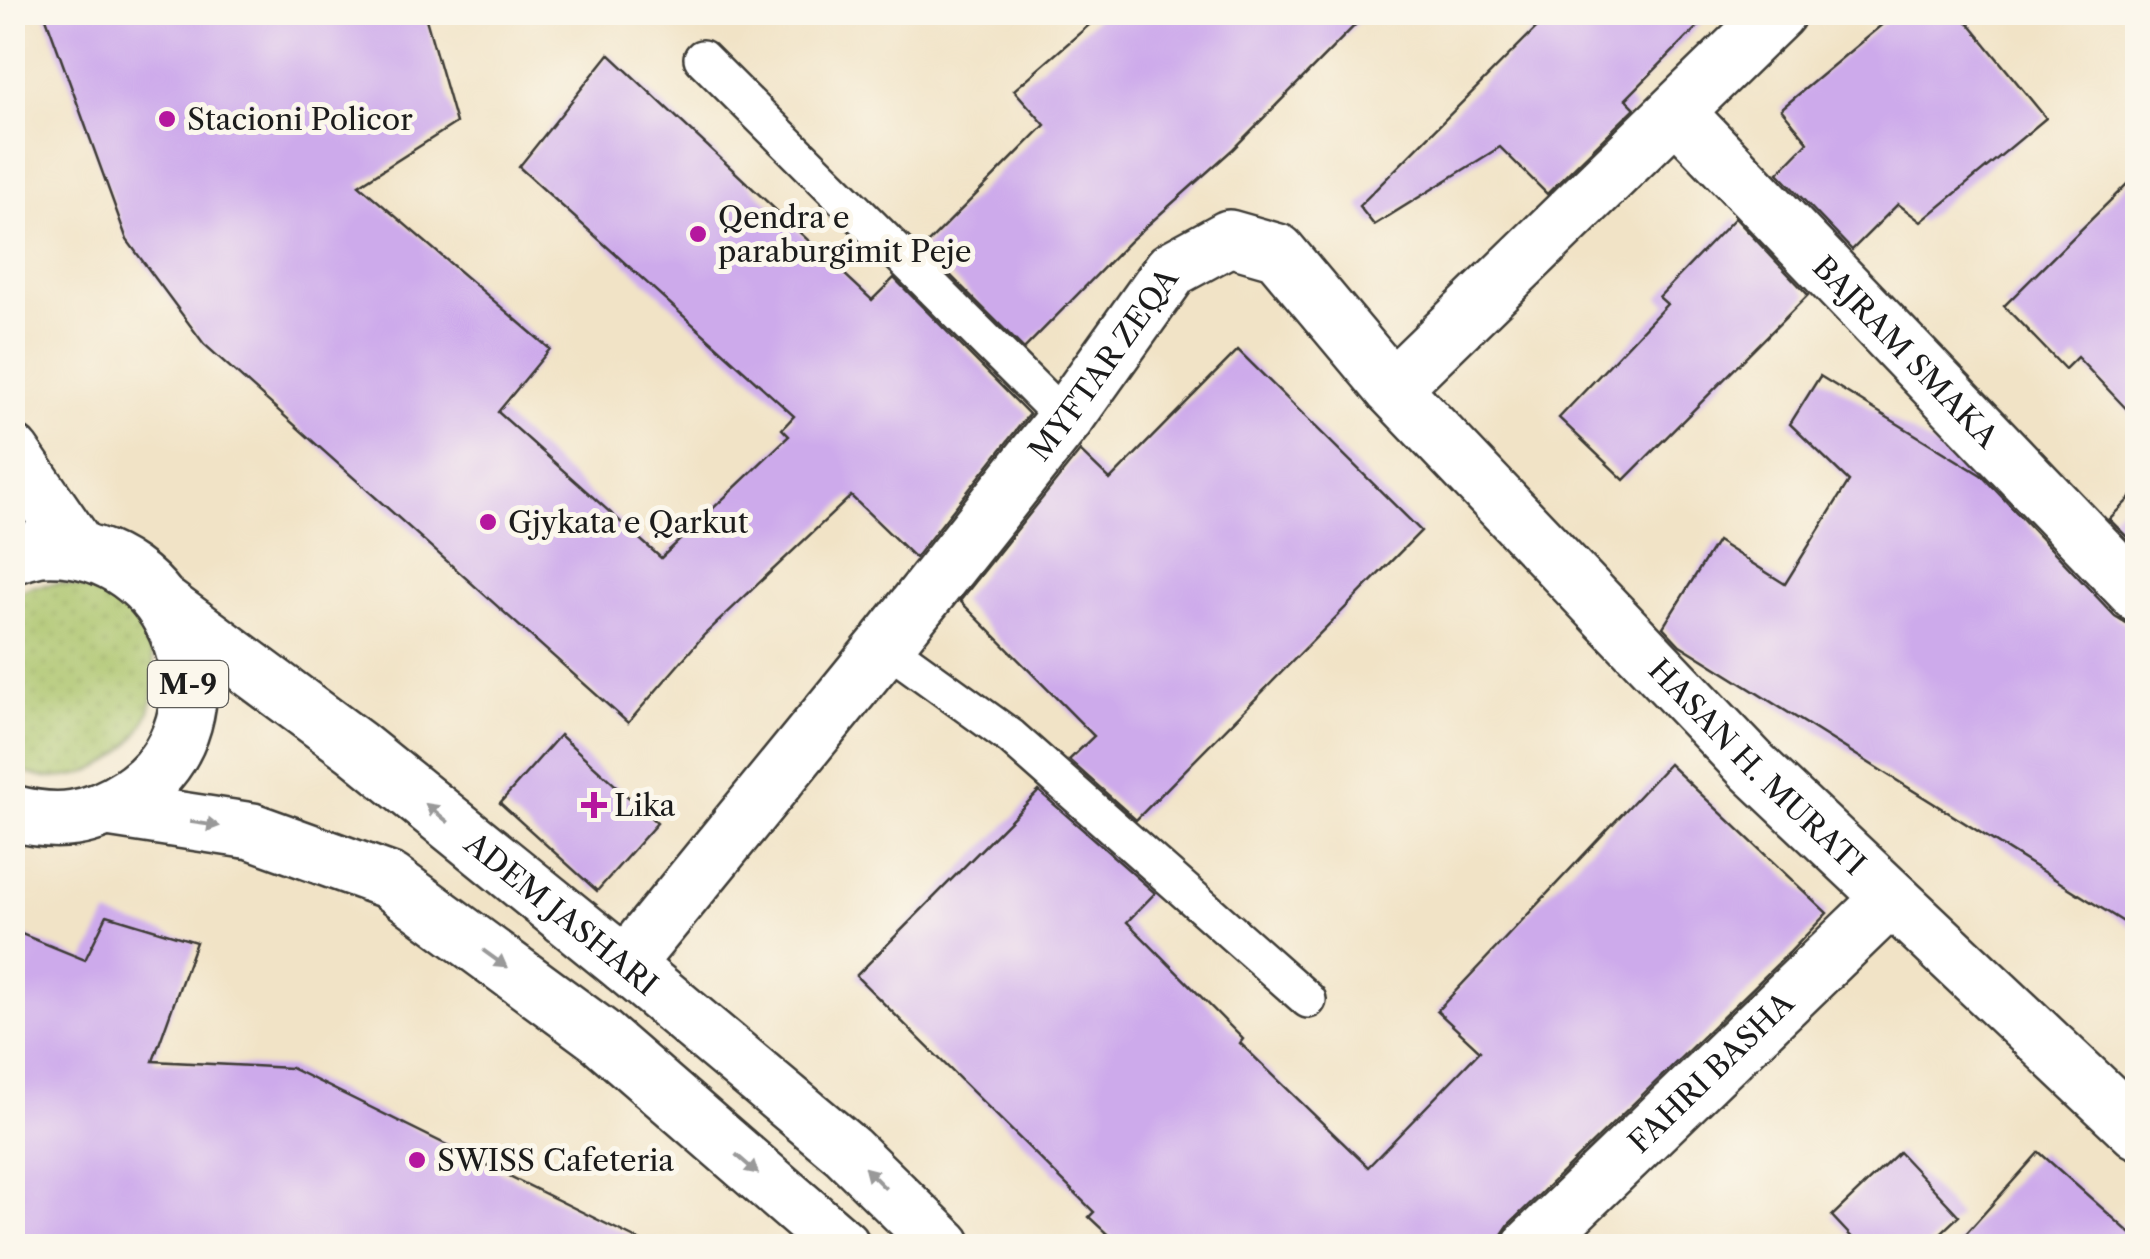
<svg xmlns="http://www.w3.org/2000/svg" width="2150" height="1259" viewBox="0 0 2150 1259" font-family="'Libre Caslon Text',serif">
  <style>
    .grass { fill: url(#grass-dots); stroke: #626f42; stroke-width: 2.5 }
    .building { fill: #cdaaeb }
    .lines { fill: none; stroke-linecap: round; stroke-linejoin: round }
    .service-casing { stroke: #3c3a36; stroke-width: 40 }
    .minor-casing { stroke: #3c3a36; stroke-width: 60 }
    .secondary-casing { stroke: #3c3a36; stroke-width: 60 }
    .primary-casing { stroke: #3c3a36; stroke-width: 60 }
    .service { stroke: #fff; stroke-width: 35 }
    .minor { stroke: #fff; stroke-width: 55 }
    .secondary { stroke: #fff; stroke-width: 55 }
    .primary { stroke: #fff; stroke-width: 55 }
    .oneway { fill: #999 }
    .poi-dot { fill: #b5179e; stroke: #fbf7ec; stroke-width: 4 }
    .labels { text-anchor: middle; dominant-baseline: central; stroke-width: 10; stroke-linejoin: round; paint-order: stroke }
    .shield { fill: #fbf7ec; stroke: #5f5e5a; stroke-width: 2.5 }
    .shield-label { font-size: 28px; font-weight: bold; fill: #1c1c1c }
    .poi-label { font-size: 30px; fill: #1c1c1c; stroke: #fbf7ec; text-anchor: start }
    .street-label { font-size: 30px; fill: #1c1c1c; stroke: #fbf7ec }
  </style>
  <defs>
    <pattern id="grass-dots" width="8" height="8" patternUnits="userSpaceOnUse" patternTransform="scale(2.5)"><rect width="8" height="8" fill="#a9c267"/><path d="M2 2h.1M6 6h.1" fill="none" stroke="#91a659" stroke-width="1.8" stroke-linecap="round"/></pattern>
  </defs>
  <rect width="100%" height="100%" fill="#fbf7ec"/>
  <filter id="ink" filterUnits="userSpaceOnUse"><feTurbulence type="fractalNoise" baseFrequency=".01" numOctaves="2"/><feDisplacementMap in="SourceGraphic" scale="20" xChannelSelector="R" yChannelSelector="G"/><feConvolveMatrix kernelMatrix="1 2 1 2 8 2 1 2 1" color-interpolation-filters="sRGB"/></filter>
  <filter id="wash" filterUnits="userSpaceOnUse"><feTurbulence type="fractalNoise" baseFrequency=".0048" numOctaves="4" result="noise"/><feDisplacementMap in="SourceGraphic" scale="40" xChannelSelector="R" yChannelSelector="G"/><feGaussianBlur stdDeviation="2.25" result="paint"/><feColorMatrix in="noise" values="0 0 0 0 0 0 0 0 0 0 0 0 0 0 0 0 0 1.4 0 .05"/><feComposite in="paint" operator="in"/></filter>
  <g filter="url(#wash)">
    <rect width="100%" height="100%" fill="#f1e3c6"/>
    <path class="grass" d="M 60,583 C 81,587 101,591 118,604 C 188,660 151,768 65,777 C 48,779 26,776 13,766 L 12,596 L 30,587 Z"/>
    <g id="blocks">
      <g class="building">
        <polygon points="44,12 424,12 456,123 359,185 550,349 498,412 661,558 789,436 782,429 794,416 519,167 609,54 872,300 894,278 1029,414 915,558 851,496 704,635 628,723 204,344 127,240"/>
        <polygon points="1104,12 1368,12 1233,149 1130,241 1024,349 923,248 1045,125 1014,90"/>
        <polygon points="1552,12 1712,12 1626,99 1635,108 1547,194 1500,147 1374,225 1359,206"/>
        <polygon points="1897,12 1959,12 2046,118 1921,222 1898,204 1852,250 1778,173 1808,142 1781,109"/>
        <polygon points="2138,173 2138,421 2077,357 2065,369 2004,306"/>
        <polygon points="1735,218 1808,295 1624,480 1559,418 1667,304 1659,297"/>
        <polygon points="1238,350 1421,531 1136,820 1069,760 1094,736 960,601 1080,451 1110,480"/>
        <polygon points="1820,376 1981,475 2115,616 2128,624 2138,624 2138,931 1680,645 1663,627 1717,541 1785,584 1849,481 1790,424"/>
        <polygon points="2138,490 2138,548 2109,519"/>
        <polygon points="560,735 657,823 597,891 500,803"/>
        <polygon points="1669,764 1827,913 1789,953 1509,1224 1501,1236 1501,1246 1120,1246 1089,1217 1094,1212 856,976 1039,791 1155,893 1127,922 1243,1039 1240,1043 1368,1167 1480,1051 1437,1011"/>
        <polygon points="107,915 196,942 153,1061 291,1068 651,1246 12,1246 12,930 85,960"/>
        <polygon points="1899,1152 1959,1216 1927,1246 1860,1246 1832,1216"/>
        <polygon points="2039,1152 2138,1240 2138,1246 1955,1246"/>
      </g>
    </g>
  </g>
  <g filter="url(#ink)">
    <use href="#blocks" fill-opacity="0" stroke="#3c3a36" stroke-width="2.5"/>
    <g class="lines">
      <defs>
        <g id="service">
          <polyline points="702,58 1065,419"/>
          <polyline points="885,646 1011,737 1308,1000"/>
        </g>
        <g id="minor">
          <path id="s1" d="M 1676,112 L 2138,594"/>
          <polyline points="1392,388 1778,12"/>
          <path id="s2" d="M 625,965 L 885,646 L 1065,419 L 1172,269 L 1229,238 L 1278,252 L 1392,388 L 1753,767 L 2138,1131"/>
          <path id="s3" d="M 1531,1246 L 1891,898"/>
        </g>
        <g id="secondary">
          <path id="s4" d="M 163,604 L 356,747 L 625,965 L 847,1151 L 944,1246"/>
          <polyline points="108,809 252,831 390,881 599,1035 842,1246"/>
        </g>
        <g id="primary">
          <polyline points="12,453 79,550"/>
          <path d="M 12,556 C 22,553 33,549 42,548 C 179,540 244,719 130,795 C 90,821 58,825 12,813"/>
        </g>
      </defs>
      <use href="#service" class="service-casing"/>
      <use href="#minor" class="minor-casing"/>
      <use href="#secondary" class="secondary-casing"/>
      <use href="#primary" class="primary-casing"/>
      <use href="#service" class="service"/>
      <use href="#minor" class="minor"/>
      <use href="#secondary" class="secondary"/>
      <use href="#primary" class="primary"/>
    </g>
    <defs><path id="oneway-solid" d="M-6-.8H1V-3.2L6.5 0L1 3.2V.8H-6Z" transform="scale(2.5)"/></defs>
    <g class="oneway">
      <use href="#oneway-solid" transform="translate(437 813) rotate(-141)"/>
      <use href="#oneway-solid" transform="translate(205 824) rotate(9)"/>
      <use href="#oneway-solid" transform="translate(495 959) rotate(36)"/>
      <use href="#oneway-solid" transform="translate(747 1164) rotate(41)"/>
      <use href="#oneway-solid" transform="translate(875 1178) rotate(-135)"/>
    </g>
  </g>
  <g class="poi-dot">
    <circle cx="167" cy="119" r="10"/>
    <circle cx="698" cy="234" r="10"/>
    <circle cx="488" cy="522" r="10"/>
    <path d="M589 790h10v10h10v10h-10v10h-10v-10h-10v-10h10z"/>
    <circle cx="417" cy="1160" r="10"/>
  </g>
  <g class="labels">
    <rect class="shield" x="148" y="661" width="80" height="46" rx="8"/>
    <g class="shield-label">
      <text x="188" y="684">M-9</text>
    </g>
    <g class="poi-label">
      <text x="187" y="119">Stacioni Policor</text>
      <text x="718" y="217">Qendra e<tspan x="718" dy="34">paraburgimit Peje</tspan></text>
      <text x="508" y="522">Gjykata e Qarkut</text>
      <text x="614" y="805">Lika</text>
      <text x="437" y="1160">SWISS Cafeteria</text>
    </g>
    <g class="street-label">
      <text stroke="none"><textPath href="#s1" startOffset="332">BAJRAM SMAKA</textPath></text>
      <text stroke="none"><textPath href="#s2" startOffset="768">MYFTAR ZEQA</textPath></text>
      <text stroke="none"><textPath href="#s2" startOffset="1705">HASAN H. MURATI</textPath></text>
      <text stroke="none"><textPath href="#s4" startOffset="505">ADEM JASHARI</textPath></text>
      <text stroke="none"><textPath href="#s3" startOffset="250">FAHRI BASHA</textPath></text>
    </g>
  </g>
  <rect width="2150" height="1259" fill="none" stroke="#fbf7ec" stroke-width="50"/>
</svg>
